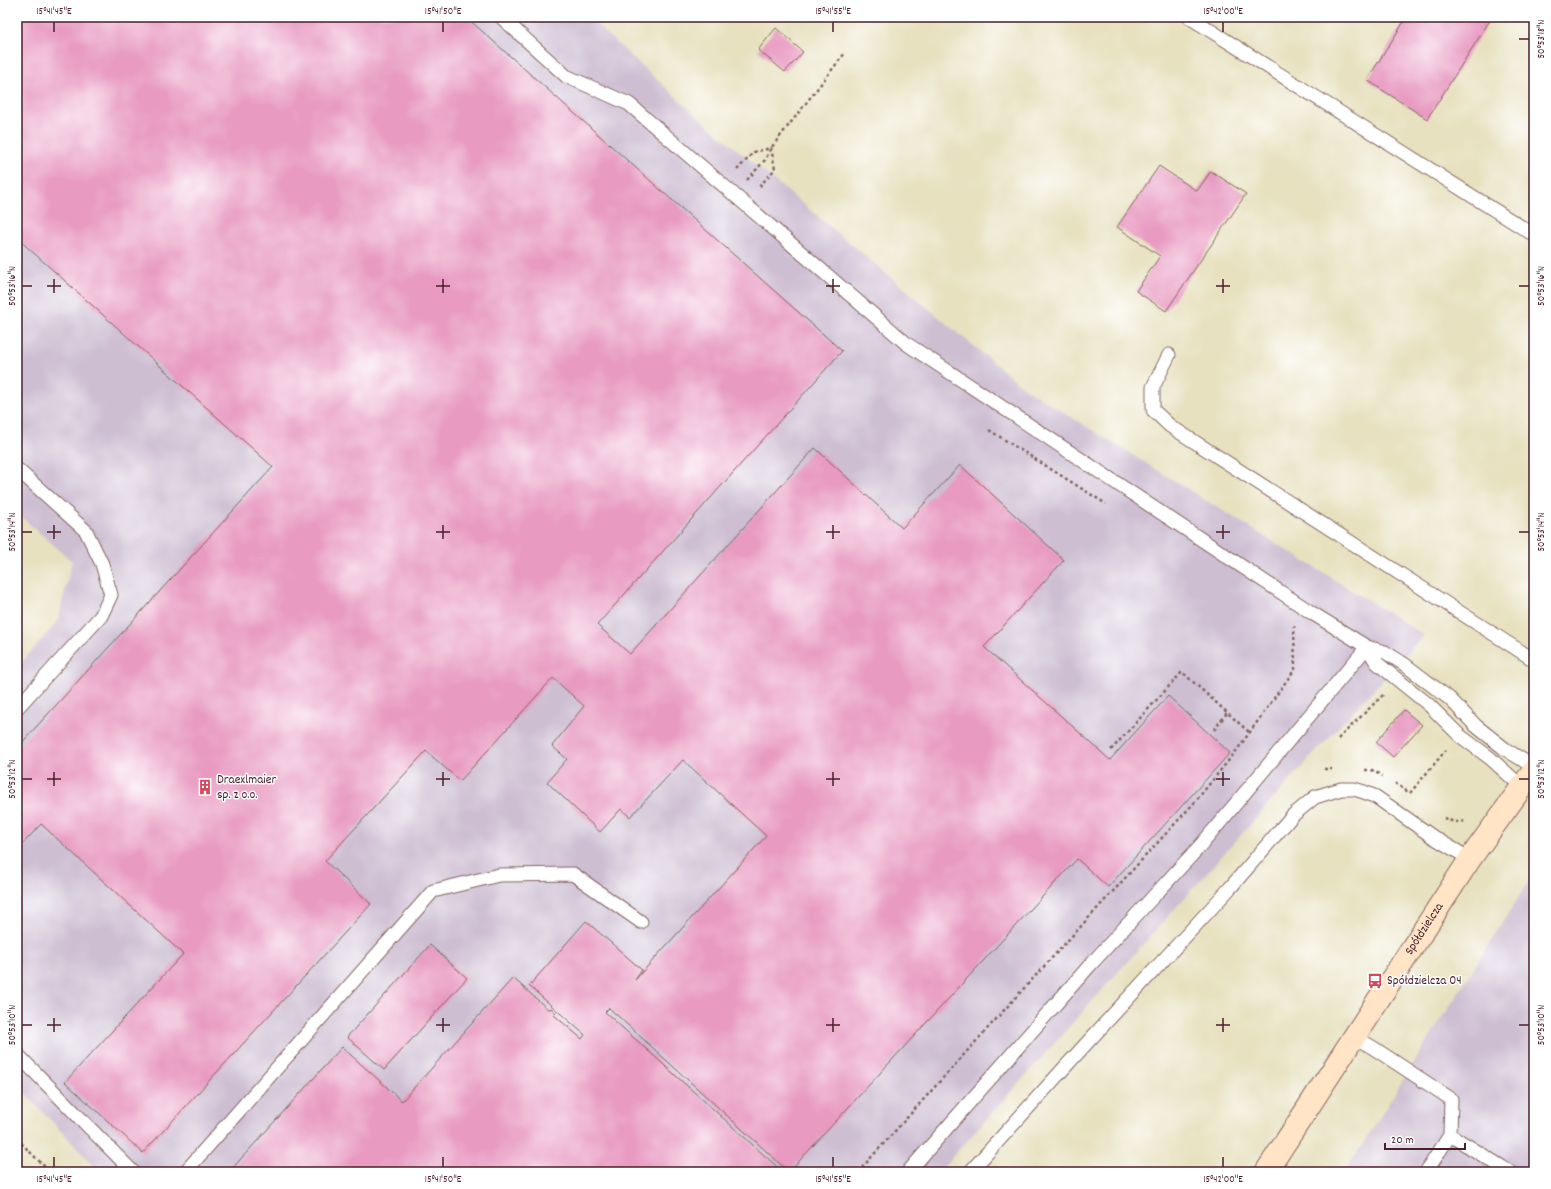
<svg xmlns="http://www.w3.org/2000/svg" width="1551" height="1189" viewBox="0 0 1551 1189" font-family="Dekko,sans-serif">
  <style>
    .industrial { fill: #cdbed2 }
    .building { fill: #e89ac1 }
    .lines { fill: none; stroke-linecap: round; stroke-linejoin: round }
    .lane-casing { stroke: #81635f; stroke-width: 15 }
    .secondary-casing { stroke: #81635f; stroke-width: 24 }
    .path { stroke: #81635f; stroke-width: 2.5; stroke-dasharray: 3 3; stroke-linecap: butt }
    .lane { stroke: #fff; stroke-width: 13 }
    .secondary { stroke: #ffe4c6; stroke-width: 22 }
    .ticks { fill: none; stroke: #4a1f2b; stroke-width: 1.5 }
    .labels { text-anchor: middle; dominant-baseline: central; stroke-width: 3; stroke-linejoin: round; paint-order: stroke }
    .poi-label { font-size: 13px; fill: #4a1f2b; stroke: #fff; text-anchor: start }
    .street-label { font-size: 13px; fill: #4a1f2b; stroke: #fff }
    .neatline { fill: none; stroke: #4a1f2b; stroke-width: 1.5 }
    .ticks-label { font-size: 10px; text-anchor: middle; fill: #4a1f2b }
  </style>
  <rect width="100%" height="100%" fill="#fff"/>
  <filter id="ink" filterUnits="userSpaceOnUse"><feTurbulence type="fractalNoise" baseFrequency=".025" numOctaves="2"/><feDisplacementMap in="SourceGraphic" scale="8" xChannelSelector="R" yChannelSelector="G"/><feConvolveMatrix kernelMatrix="1 2 1 2 8 2 1 2 1" color-interpolation-filters="sRGB"/></filter>
  <filter id="wash" filterUnits="userSpaceOnUse"><feTurbulence type="fractalNoise" baseFrequency=".012" numOctaves="4" result="noise"/><feDisplacementMap in="SourceGraphic" scale="16" xChannelSelector="R" yChannelSelector="G"/><feGaussianBlur stdDeviation="0.9" result="paint"/><feColorMatrix in="noise" values="0 0 0 0 0 0 0 0 0 0 0 0 0 0 0 0 0 1.4 0 .05"/><feComposite in="paint" operator="in"/></filter>
  <g filter="url(#wash)">
    <rect width="100%" height="100%" fill="#e7e1bf"/>
    <g class="industrial">
      <polygon points="17,17 588,17 698,117 1024,388 1424,635 1300,769 939,1172 100,1172 17,1085 17,668 58,621 72,561 17,513"/>
      <polygon points="1534,873 1534,1172 1345,1172"/>
    </g>
    <g id="blocks">
      <g class="building">
        <polygon points="17,17 466,17 842,351 597,625 630,654 815,448 902,528 960,465 1064,560 984,647 1110,760 1168,696 1230,753 1108,887 1077,859 789,1172 609,1008 605,1012 783,1172 229,1172 342,1047 402,1101 513,978 549,1010 551,1008 556,1013 554,1015 582,1039 585,1035 529,986 586,921 642,970 635,980 766,836 683,760 630,817 621,809 600,832 547,782 567,759 552,746 584,706 553,678 460,781 426,751 325,861 371,904 143,1153 65,1082 183,954 41,824 17,850 17,748 273,467 17,238"/>
        <polygon points="1407,17 1492,17 1427,119 1367,80"/>
        <polygon points="776,28 803,52 785,72 758,50"/>
        <polygon points="1159,166 1197,191 1211,171 1246,194 1166,311 1136,291 1160,256 1117,227"/>
        <polygon points="1404,710 1422,725 1393,757 1376,742"/>
        <polygon points="430,945 467,978 384,1070 347,1037"/>
      </g>
    </g>
  </g>
  <g filter="url(#ink)">
    <use href="#blocks" fill-opacity="0" stroke="#81635f" stroke-width="1"/>
    <g class="lines">
      <defs>
        <g id="lane">
          <polyline points="501,17 566,76 629,104 907,344 1312,613 1367,647 1385,652 1404,664 1450,699 1476,726 1505,749 1534,767"/>
          <polyline points="1189,17 1534,235"/>
          <polyline points="1169,355 1153,387 1153,410 1170,426 1534,660"/>
          <polyline points="17,469 86,531 102,564 111,595 101,616 17,708"/>
          <polyline points="1367,647 1377,663 1429,705 1459,735 1490,758 1522,787"/>
          <polyline points="1354,1037 1372,1047 1451,1099 1450,1135 1510,1172"/>
          <polyline points="17,1054 133,1172"/>
          <polyline points="185,1172 433,891 499,875 573,874 641,922"/>
          <polyline points="908,1172 1091,964 1201,845 1367,647"/>
          <polyline points="970,1172 1085,1045 1230,888 1292,816 1315,797 1341,789 1354,789 1364,792 1376,797 1433,837 1470,859"/>
          <polyline points="1426,1172 1450,1135"/>
        </g>
        <g id="secondary">
          <path id="s1" d="M 1266,1172 L 1470,859 L 1534,770"/>
        </g>
      </defs>
      <use href="#lane" class="lane-casing"/>
      <use href="#secondary" class="secondary-casing"/>
      <g class="path">
        <polyline points="737,170 754,152 771,148 775,169 758,188"/>
        <polyline points="747,180 765,160 771,148 845,53"/>
        <polyline points="989,430 1106,504"/>
        <polyline points="1214,730 1227,713"/>
        <polyline points="1338,739 1384,694"/>
        <polyline points="1111,750 1182,672 1249,732"/>
        <polyline points="1324,769 1332,769"/>
        <polyline points="1365,770 1372,770 1382,776"/>
        <polyline points="1395,783 1408,792"/>
        <polyline points="1410,793 1446,750"/>
        <polyline points="1444,818 1454,822 1466,821"/>
        <polyline points="17,1139 50,1172"/>
        <polyline points="858,1172 1016,997 1194,803 1237,750 1295,669 1294,626"/>
      </g>
      <use href="#lane" class="lane"/>
      <use href="#secondary" class="secondary"/>
    </g>
  </g>
  <path class="ticks" d="M 54,22 L 54,32M 443,22 L 443,32M 833,22 L 833,32M 1223,22 L 1223,32M 1519,39 L 1529,39M 54,279 L 54,293M 443,279 L 443,293M 833,279 L 833,293M 1223,279 L 1223,293M 22,286 L 32,286M 47,286 L 61,286M 436,286 L 450,286M 826,286 L 840,286M 1216,286 L 1230,286M 1519,286 L 1529,286M 54,525 L 54,539M 443,525 L 443,539M 833,525 L 833,539M 1223,525 L 1223,539M 22,532 L 32,532M 47,532 L 61,532M 436,532 L 450,532M 826,532 L 840,532M 1216,532 L 1230,532M 1519,532 L 1529,532M 54,772 L 54,786M 443,772 L 443,786M 833,772 L 833,786M 1223,772 L 1223,786M 22,779 L 32,779M 47,779 L 61,779M 436,779 L 450,779M 826,779 L 840,779M 1216,779 L 1230,779M 1519,779 L 1529,779M 54,1018 L 54,1032M 443,1018 L 443,1032M 833,1018 L 833,1032M 1223,1018 L 1223,1032M 22,1025 L 32,1025M 47,1025 L 61,1025M 436,1025 L 450,1025M 826,1025 L 840,1025M 1216,1025 L 1230,1025M 1519,1025 L 1529,1025M 54,1157 L 54,1167M 443,1157 L 443,1167M 833,1157 L 833,1167M 1223,1157 L 1223,1167"/>
  <defs>
    <symbol id="building-bare" viewBox="-9 -9 18 18"><path d="M-4-6H4V6H1V3H-1V6H-4ZM-2.5-4.3h1.7v1.8h-1.7ZM.8-4.3h1.7v1.8H.8ZM-2.5-1h1.7V.8h-1.7ZM.8-1h1.7V.8H.8Z" fill="#d1495b" stroke="#fff" stroke-width="2.5" paint-order="stroke"/></symbol>
    <symbol id="bus-bare" viewBox="-9 -9 18 18"><path d="M-5-6H5V4H4V6H2V4H-2V6H-4V4H-5ZM-3.5-4V0h7V-4ZM-3.5 1.2v1.5H-2V1.2ZM2 1.2v1.5H3.5V1.2Z" fill="#d1495b" stroke="#fff" stroke-width="2.5" paint-order="stroke"/></symbol>
  </defs>
  <g fill-rule="evenodd">
    <use href="#building-bare" x="194" y="776" width="22" height="22"/>
    <use href="#bus-bare" x="1364" y="970" width="22" height="22"/>
  </g>
  <g class="labels">
    <g class="poi-label">
      <text x="217" y="780">Draexlmaier<tspan x="217" dy="15">sp. z o.o.</tspan></text>
      <text x="1387" y="981">Spółdzielcza 04</text>
    </g>
    <g class="street-label">
      <text stroke="none"><textPath href="#s1" startOffset="290">Spółdzielcza</textPath></text>
    </g>
  </g>
  <rect width="1551" height="1189" fill="none" stroke="#fff" stroke-width="44"/>
  <path d="M1385 1143v6h80v-6" fill="none" stroke="#4a1f2b" stroke-width="2"/>
  <text x="1391" y="1143" font-size="12" fill="#4a1f2b" stroke="#ffffff" stroke-width="3" paint-order="stroke">20 m</text>
  <rect x="22" y="22" width="1507" height="1145" class="neatline"/>
  <g class="ticks-label">
    <text x="54" y="14">15°41'45"E</text>
    <text x="443" y="14">15°41'50"E</text>
    <text x="833" y="14">15°41'55"E</text>
    <text x="1223" y="14">15°42'00"E</text>
    <text transform="translate(1540 39) rotate(-90)" y="4">50°53'18"N</text>
    <text transform="translate(11 286) rotate(-90)" y="4">50°53'16"N</text>
    <text transform="translate(1540 286) rotate(-90)" y="4">50°53'16"N</text>
    <text transform="translate(11 532) rotate(-90)" y="4">50°53'14"N</text>
    <text transform="translate(1540 532) rotate(-90)" y="4">50°53'14"N</text>
    <text transform="translate(11 779) rotate(-90)" y="4">50°53'12"N</text>
    <text transform="translate(1540 779) rotate(-90)" y="4">50°53'12"N</text>
    <text transform="translate(11 1025) rotate(-90)" y="4">50°53'10"N</text>
    <text transform="translate(1540 1025) rotate(-90)" y="4">50°53'10"N</text>
    <text x="54" y="1182">15°41'45"E</text>
    <text x="443" y="1182">15°41'50"E</text>
    <text x="833" y="1182">15°41'55"E</text>
    <text x="1223" y="1182">15°42'00"E</text>
  </g>
</svg>
